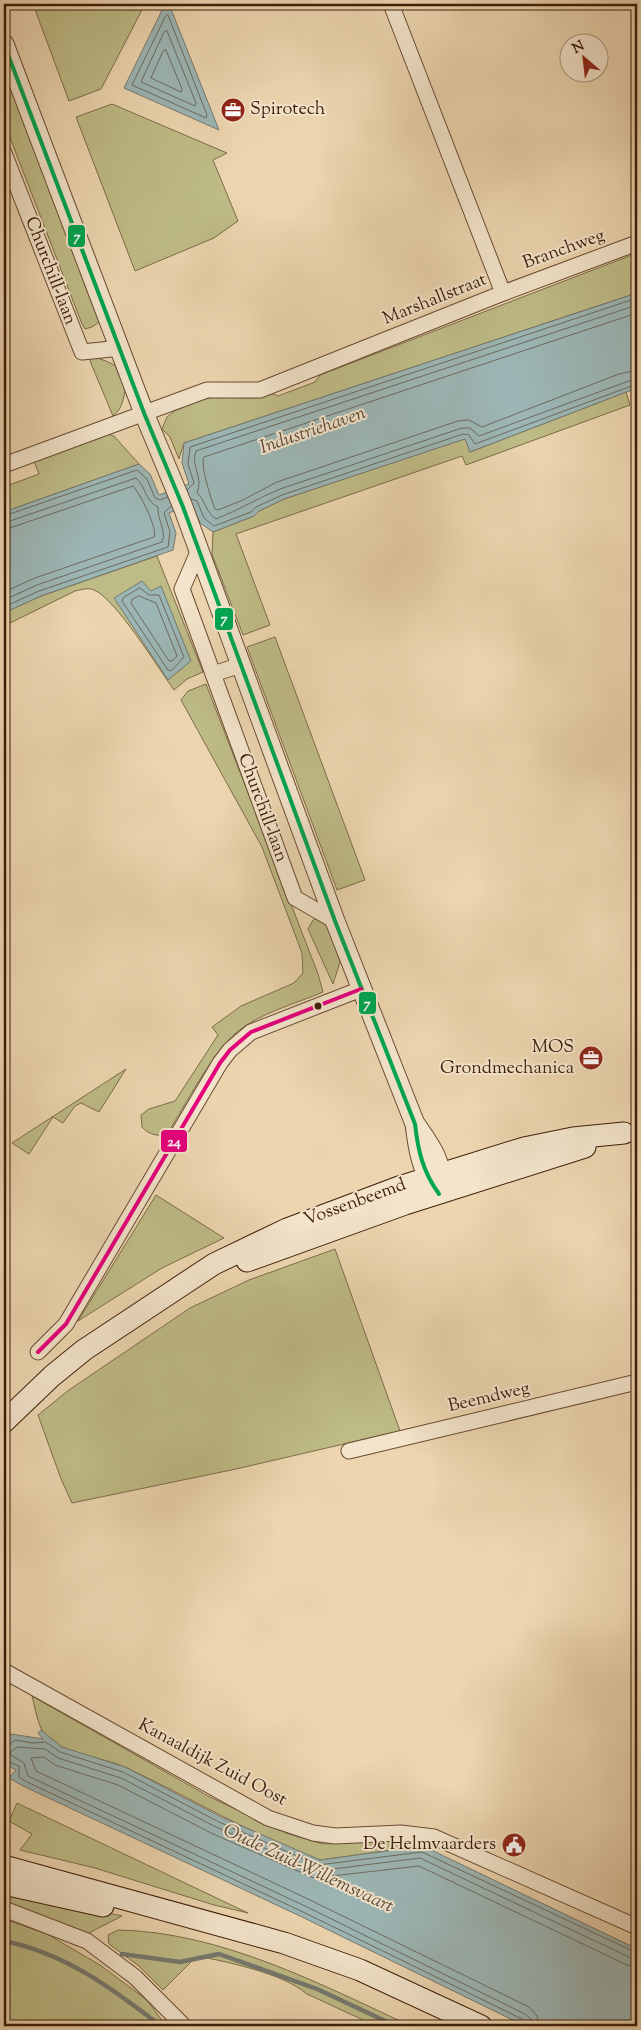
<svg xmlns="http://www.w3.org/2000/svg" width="641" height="2030" viewBox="0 0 641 2030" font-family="'Sorts Mill Goudy',serif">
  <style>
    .green { fill: #bebb86; stroke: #7e6c48 }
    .water { fill: #9cb6b5; stroke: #767970 }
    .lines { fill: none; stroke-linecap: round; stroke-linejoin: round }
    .shore { stroke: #6c6a5f; stroke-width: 1 }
    .stream { stroke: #767970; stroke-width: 4.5 }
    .minor-casing { stroke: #694b32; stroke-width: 17 }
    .tertiary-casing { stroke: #694b32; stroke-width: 21 }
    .secondary-casing { stroke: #3d1d09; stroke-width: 23 }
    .minor { stroke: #f3e4cb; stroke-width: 15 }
    .tertiary { stroke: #f3e4cb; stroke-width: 19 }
    .secondary { stroke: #f3e4cb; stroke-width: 21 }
    .bus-1-casing { stroke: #f3e4cb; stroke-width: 8 }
    .bus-2-casing { stroke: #f3e4cb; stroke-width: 8 }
    .bus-1 { stroke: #00a651; stroke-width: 4 }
    .bus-2 { stroke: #e5007d; stroke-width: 4 }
    .bus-dot { fill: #3d1d09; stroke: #f3e4cb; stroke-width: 2 }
    .labels { text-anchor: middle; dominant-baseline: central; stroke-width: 4; stroke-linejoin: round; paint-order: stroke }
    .poi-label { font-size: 18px; fill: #3d1d09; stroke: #f3e4cb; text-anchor: end }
    .street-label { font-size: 18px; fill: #3d1d09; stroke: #f3e4cb }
    .water-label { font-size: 19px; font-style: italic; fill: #5a4b3d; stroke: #f3e4cb }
    .line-badge { stroke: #f3e4cb; stroke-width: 2 }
    .badge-label { font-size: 14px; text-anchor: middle; font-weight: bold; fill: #fff }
  </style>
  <rect width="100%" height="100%" fill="#ecd5af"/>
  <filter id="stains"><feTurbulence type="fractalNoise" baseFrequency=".004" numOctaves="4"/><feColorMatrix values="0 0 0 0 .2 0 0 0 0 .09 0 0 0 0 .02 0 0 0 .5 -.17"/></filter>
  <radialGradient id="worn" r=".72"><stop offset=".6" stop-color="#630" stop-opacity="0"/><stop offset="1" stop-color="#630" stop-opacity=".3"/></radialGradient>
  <g class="green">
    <polygon points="33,4 145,4 101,89 69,101"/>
    <polygon points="4,66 102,320 92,327 85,329 82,324 4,122"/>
    <polygon points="112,104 227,153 213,160 238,221 214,238 135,271 76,117"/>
    <polygon points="637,253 637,293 184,443 179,459 170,437 162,429 167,417 176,410 200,400 214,397 253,398 271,393 278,396 315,382 320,375"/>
    <path d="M 92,357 C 115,362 130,371 124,396 C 122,405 120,410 113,416 L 90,361 Z"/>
    <polygon points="626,392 630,405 466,465 462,456 236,534 270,625 243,635 212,554 213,532 254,516 259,511 284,499 463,439 466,439 470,452"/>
    <polygon points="107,434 114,436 139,464 4,512 4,487 39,474 34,461"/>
    <path d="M 157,556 L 203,672 L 187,679 L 174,690 C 159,669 115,598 94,590 C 88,587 81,590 75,591 L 4,626 L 5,612 L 41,596 Z"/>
    <polygon points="275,637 365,880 337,890 247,647"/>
    <path d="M 206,684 L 318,974 L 323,992 C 295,1004 260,1013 237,1032 C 212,1053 184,1107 166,1136 C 156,1135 149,1135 142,1127 L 141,1115 L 149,1109 L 175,1101 L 218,1035 L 212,1027 L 241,1006 L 294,983 L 303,973 L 302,953 L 262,847 L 181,700 L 188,691 Z"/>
    <polygon points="316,919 329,927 340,962 333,984 308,929 313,920"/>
    <polygon points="126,1069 99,1112 81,1103 75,1106 63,1123 53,1117 29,1154 12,1143"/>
    <polygon points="156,1195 224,1238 162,1268 78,1321"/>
    <polygon points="335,1249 400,1431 236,1469 72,1503 61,1479 38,1415 69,1390 190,1308 249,1280"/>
    <path d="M 32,1696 L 208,1796 L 286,1833 L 323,1844 L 421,1839 L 429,1850 L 637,1949 L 637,2009 L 423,1846 L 320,1860 C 252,1835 191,1798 127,1768 C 101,1756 68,1756 46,1736 C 38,1728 35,1707 32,1696 Z"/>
    <polygon points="17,1803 248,1913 214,1905 95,1868 20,1850 32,1834 9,1821"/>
    <polygon points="4,1890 15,1892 122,1916 85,1935 4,1906"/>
    <polygon points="4,1919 47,1934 100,1965 147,2000 166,2026 4,2026"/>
    <path d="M 118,1930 C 221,1932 320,1984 411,2026 L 376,2026 L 307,1994 C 282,1973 228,1962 197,1956 L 163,1990 L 139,1966 L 109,1944 L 108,1935 Z"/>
  </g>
  <g class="water">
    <polygon points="165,4 169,4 219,130 124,88"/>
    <polygon points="637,293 637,388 470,452 465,439 284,499 259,511 254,516 213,532 200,523 192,504 169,513 176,533 173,550 41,596 4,613 4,512 139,464 150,474 159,495 189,484 182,463 184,443"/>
    <polygon points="142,581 151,591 161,586 191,661 168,680 114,598"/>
    <polygon points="41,1730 62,1747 125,1767 221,1817 320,1860 423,1846 637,1949 637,2026 525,2026 300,1916 23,1786 9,1778 16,1770 4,1764 4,1739 7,1741 11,1734 43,1739 38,1733"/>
  </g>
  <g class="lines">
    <g class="shore">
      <polygon points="168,15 207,115 206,118 132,85 165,17"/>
      <polygon points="167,31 196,103 195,106 141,82 164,32"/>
      <polygon points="166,50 182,89 181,92 151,78 163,51"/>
      <path d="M 637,305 L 196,451 C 190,466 204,477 197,493 C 206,501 206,513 216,519 C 239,510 258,498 280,489 L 462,428 L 470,428 L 479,436 L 637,378"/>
      <path d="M 637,313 L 204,457 C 200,465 211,499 215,509 L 218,510 L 243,500 L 277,482 L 458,421 L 469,420 L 482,427 L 619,374 L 637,370"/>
      <polyline points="187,490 194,483 188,464 190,447 637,298"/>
      <polyline points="191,499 197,501 204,518 214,526 251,512 256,507 282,495 463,434 469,435 475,444 637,384"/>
      <polyline points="4,516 137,470 147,479 155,498 160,500 168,497"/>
      <path d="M 4,523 L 136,478 C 146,487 145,501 158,507 C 157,520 167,531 162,542 L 37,585 L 4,600"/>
      <path d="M 4,530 L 133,486 C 140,493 158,529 154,537 L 35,578 L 4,592"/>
      <polygon points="140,588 149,595 159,595 184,657 171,671 168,670 122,601 123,598"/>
      <polygon points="139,596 156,603 177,656 172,661 169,661 131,603 132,600"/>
      <polyline points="4,607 39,591 168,547 170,532 164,513 171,506"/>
      <polyline points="4,1745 9,1745 15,1740 32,1743 46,1742 60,1752 123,1772 219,1822 318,1865 422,1852 637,1953"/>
      <polyline points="4,1760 19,1766 19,1777 25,1781 303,1912 522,2019 525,2026"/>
      <polyline points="532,2026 531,2019 525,2014 305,1906 28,1776 24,1763 11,1755 10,1752 18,1747 45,1749 58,1758 121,1778 216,1827 317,1871 420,1858 631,1958 637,1959"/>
      <polyline points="539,2026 537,2016 529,2007 308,1899 36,1771 31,1758 44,1757 55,1765 118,1785 213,1834 314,1878 419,1866 627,1965 637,1967"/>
    </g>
    <g class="stream">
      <path d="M 4,1941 C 65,1953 113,1989 161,2026"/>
      <polyline points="122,1954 180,1962 219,1954 317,1989 396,2026"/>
    </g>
    <defs>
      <g id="minor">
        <polyline points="4,153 82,352 121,348"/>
        <polyline points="503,293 637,243"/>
        <polyline points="4,465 207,390 260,390 503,293 391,4"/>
        <polyline points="198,552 182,589 295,898 335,921"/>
        <polyline points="213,674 241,665"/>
        <polyline points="38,1352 66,1324 220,1063 230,1050 251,1032 361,989"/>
        <polyline points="349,1451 637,1382"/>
        <polyline points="4,1671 268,1818 313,1833 335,1836 401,1833 434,1837 637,1927"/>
        <polyline points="4,1909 87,1941 135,1977 184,2026"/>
      </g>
      <g id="tertiary">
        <path d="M 4,44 L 144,413 L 183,507 L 335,921 L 415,1124 C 418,1148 421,1170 436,1190"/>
        <path d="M 416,1125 C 430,1145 444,1163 440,1188"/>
      </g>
      <g id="secondary">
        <polyline points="247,1261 405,1204 585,1147"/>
        <polyline points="4,1422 52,1376 84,1350 214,1264 287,1229 399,1187 524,1148 573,1138 624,1133"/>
        <polyline points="4,1866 284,1943 360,1970 481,2026"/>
        <polyline points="4,1884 103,1906"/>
      </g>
    </defs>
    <use href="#minor" class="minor-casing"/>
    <use href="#tertiary" class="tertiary-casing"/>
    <use href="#secondary" class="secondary-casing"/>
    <use href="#minor" class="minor"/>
    <use href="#tertiary" class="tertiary"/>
    <use href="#secondary" class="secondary"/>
    <defs>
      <path id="bus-1" d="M 4,44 L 144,413 L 183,507 L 335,921 L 415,1124 C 418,1151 423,1172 439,1194"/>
      <polyline id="bus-2" points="38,1352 66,1324 220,1063 230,1050 251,1032 361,989"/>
    </defs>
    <use href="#bus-1" class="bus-1-casing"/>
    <use href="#bus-2" class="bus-2-casing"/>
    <use href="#bus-1" class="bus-1"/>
    <use href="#bus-2" class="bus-2"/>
  </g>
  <defs>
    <symbol id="office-disc" viewBox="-11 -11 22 22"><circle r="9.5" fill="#8f2418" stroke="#f3e4cb"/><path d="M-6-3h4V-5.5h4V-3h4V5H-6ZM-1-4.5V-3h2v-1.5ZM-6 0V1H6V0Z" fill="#fff"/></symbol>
    <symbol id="civic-disc" viewBox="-11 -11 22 22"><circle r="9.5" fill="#8f2418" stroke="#f3e4cb"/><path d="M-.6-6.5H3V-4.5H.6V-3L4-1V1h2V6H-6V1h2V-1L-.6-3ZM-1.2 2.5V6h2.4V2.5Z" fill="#fff"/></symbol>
  </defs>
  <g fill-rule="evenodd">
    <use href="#office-disc" x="219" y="96" width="28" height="28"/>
    <use href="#office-disc" x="577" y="1044" width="28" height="28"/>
    <use href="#civic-disc" x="500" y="1831" width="28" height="28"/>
  </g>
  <circle class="bus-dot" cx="318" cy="1006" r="4.5"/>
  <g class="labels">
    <g class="poi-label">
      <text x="250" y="110" text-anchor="start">Spirotech</text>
      <text x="574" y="1048">MOS<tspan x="574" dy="21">Grondmechanica</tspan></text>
      <text x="496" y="1845">De Helmvaarders</text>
    </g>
    <g class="street-label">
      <text transform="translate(564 250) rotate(-20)">Branchweg</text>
      <text transform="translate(50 271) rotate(69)">Churchill-laan</text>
      <text transform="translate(435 300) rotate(-22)">Marshallstraat</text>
      <text transform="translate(262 808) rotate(70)">Churchill-laan</text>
      <text transform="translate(355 1203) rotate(-20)">Vossenbeemd</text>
      <text transform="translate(489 1398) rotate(-13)">Beemdweg</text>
      <text transform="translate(212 1763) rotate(28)">Kanaaldijk Zuid Oost</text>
    </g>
    <g class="water-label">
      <text transform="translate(313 431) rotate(-19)">Industriehaven</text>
      <text transform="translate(308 1869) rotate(25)">Oude Zuid-Willemsvaart</text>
    </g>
  </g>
  <g class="line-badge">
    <rect x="67" y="224" width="19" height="24" rx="5" fill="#00a651"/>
    <rect x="214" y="607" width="20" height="24" rx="5" fill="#00a651"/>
    <rect x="358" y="991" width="19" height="24" rx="5" fill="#00a651"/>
    <rect x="160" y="1129" width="28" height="24" rx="5" fill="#e5007d"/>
  </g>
  <g class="badge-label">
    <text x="77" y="241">7</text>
    <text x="224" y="623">7</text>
    <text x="367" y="1008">7</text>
    <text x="174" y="1146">24</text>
  </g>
  <rect width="641" height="2030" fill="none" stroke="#ecd5af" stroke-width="20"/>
  <rect x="5" y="5" width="631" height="2020" fill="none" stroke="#3d1d09" stroke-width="2.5"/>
  <rect x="10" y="10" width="621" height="2010" fill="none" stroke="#3d1d09"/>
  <g transform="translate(584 58) rotate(332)"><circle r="24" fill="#f3e4cb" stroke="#aa947d"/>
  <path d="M0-4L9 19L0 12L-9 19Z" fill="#8f2418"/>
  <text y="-8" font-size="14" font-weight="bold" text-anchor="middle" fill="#3d1d09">N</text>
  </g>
  <rect width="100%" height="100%" filter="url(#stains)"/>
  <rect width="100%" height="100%" fill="url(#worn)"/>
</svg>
